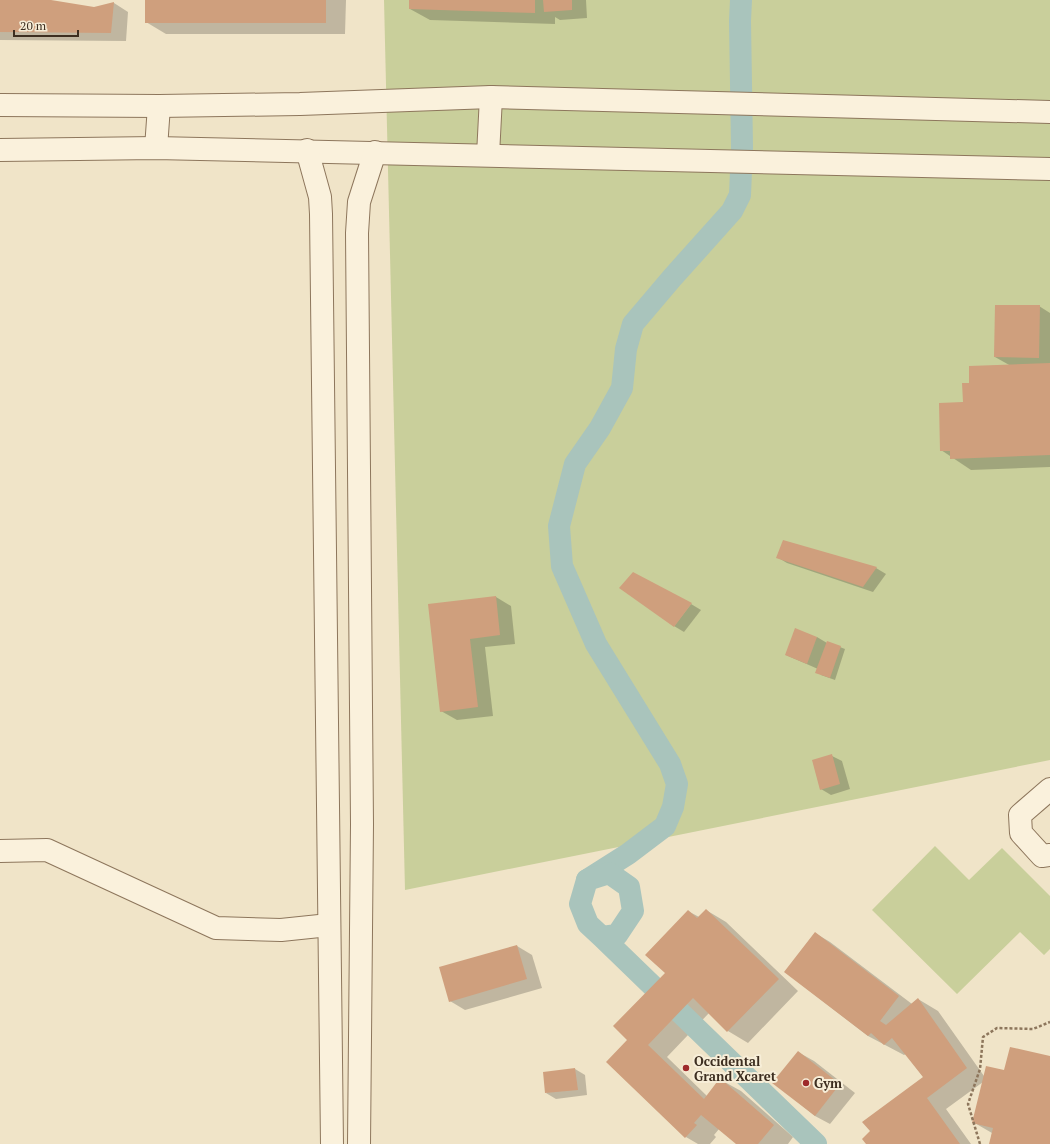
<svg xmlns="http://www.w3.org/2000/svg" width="1050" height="1144" viewBox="0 0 1050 1144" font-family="'PT Serif',serif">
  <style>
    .green { fill: #c9cf9b }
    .shadow { fill: #0003 }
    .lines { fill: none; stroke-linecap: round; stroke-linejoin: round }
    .canal { stroke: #a9c4bc; stroke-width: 22 }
    .building { fill: #cf9f7d }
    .minor-casing { stroke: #8d765c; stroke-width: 24 }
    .path { stroke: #8d765c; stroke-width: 2.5; stroke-dasharray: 3 2; stroke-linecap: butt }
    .minor { stroke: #faf1dc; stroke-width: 22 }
    .poi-dot { fill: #9e2a2b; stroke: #f7eed8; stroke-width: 1.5 }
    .labels { text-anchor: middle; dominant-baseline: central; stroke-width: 4; stroke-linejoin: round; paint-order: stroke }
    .poi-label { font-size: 13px; font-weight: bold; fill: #3d2e20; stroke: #f7eed8; text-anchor: start }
  </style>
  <rect width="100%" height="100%" fill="#f0e4c8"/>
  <g class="green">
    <polygon points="384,0 1050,0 1050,760 405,890"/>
    <polygon points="935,846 969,880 1002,848 1050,896 1050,949 1044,955 1020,932 957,994 872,910"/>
  </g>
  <g class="shadow">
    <polygon points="0,0 45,0 94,8 114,3 128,12 126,41 0,40"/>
    <polygon points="146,0 346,0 345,34 166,34 146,22"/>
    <polygon points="410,0 586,0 587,18 560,20 555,17 555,24 430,20 410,9"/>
    <polygon points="1039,306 1050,313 1050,467 971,470 941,450 964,403 971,384 1011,366 995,357"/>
    <polygon points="784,542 876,568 886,574 873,592 787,563 777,557"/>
    <polygon points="496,597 511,606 515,644 485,647 493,716 457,720 441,711 429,605"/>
    <polygon points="691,604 701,610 684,632 674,626"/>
    <polygon points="817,637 827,643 827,642 845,649 835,680 821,675 818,669 786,655"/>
    <polygon points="832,756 842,761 850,789 831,795 821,789"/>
    <polygon points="706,910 726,922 798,991 748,1043 728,1031 709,1013 667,1057 707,1096 721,1080 741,1091 793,1137 788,1144 738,1144 719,1129 714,1135 716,1137 710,1144 698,1144 686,1137 629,1040 666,973 688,911 699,917"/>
    <polygon points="815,933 830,942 912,1004 918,999 938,1011 984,1076 1050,1057 1050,1144 990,1144 992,1133 973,1122 983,1082 946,1109 971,1144 867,1144 924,1078 906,1054 904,1055 868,1036 785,972"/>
    <polygon points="517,946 532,955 542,988 465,1010 450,1001 440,968"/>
    <polygon points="798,1052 814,1061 855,1093 830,1124 815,1116 774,1083"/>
    <polygon points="575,1069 585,1075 587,1095 556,1099 546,1093"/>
  </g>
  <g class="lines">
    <g class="canal">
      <polyline points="587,880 628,854 665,826 673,807 677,784 670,764 596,644 562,566 559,526 575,464 600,428 622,388 626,349 633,324 672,278 732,211 740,195 742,147 740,21 741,0"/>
      <polyline points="602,937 617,935 633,911 629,887 609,873 587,880 580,904 588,924 602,937 816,1144"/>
    </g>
  </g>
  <g class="building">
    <polygon points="0,0 51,0 94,7 114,2 111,33 0,32"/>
    <rect x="145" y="0" width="181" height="23"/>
    <polygon points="409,0 535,0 535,13 409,9"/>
    <polygon points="543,0 572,0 572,10 544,12"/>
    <polygon points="995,305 1040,305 1039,358 994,357"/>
    <polygon points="1050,363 1050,455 950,459 950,451 940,451 939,403 963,402 962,383 969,383 969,366"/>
    <polygon points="783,540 877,567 863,587 776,558"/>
    <polygon points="633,572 692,603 674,627 619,588"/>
    <polygon points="496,596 500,635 470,639 478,707 440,712 428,604"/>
    <polygon points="795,628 817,637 807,664 785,655"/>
    <polygon points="827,641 841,646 830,678 815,673"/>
    <polygon points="832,754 840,784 820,790 812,760"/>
    <polygon points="706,909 779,979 727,1032 693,998 648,1045 704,1099 720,1078 774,1125 758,1144 736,1144 701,1115 694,1123 697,1125 685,1138 606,1062 627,1040 613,1026 665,973 645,955 688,910 697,918"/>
    <polygon points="815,932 899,996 880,1021 886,1025 918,998 967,1068 927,1098 960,1144 866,1144 862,1139 870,1131 862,1122 923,1077 892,1038 884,1045 871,1033 868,1036 784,972"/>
    <polygon points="517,945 527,979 449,1002 439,967"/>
    <polygon points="1010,1047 1050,1056 1050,1144 989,1144 993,1128 972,1123 986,1066 1004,1070"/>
    <polygon points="798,1051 840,1084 815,1116 772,1083"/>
    <polygon points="575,1068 578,1090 545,1093 543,1072"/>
  </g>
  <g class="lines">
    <defs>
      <g id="minor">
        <polyline points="0,105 159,106 300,104 491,97 1050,112"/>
        <polyline points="156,148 159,106"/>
        <polyline points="0,150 156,148 1050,169"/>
        <polyline points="307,150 320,197 321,214 332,1144"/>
        <polyline points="488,155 491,97"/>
        <polyline points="1050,789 1020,815 1021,833 1042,856 1050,855"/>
        <polyline points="0,851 47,850 216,928 281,930 329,925"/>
        <polyline points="359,1144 362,824 357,233 359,202 375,152"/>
      </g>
    </defs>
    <use href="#minor" class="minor-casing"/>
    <polyline class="path" points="980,1144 968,1104 980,1069 983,1037 997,1028 1033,1029 1050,1022"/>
    <use href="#minor" class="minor"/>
  </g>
  <g class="poi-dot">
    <circle cx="686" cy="1068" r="4"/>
    <circle cx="806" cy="1083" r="4"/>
  </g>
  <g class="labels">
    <g class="poi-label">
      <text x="694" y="1061">Occidental<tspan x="694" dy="15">Grand Xcaret</tspan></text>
      <text x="814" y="1083">Gym</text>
    </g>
  </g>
  <path d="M14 30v6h64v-6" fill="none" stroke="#3d2e20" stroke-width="2"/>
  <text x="20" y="30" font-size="12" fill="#3d2e20" stroke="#f7eed8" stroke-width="3" paint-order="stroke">20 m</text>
</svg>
